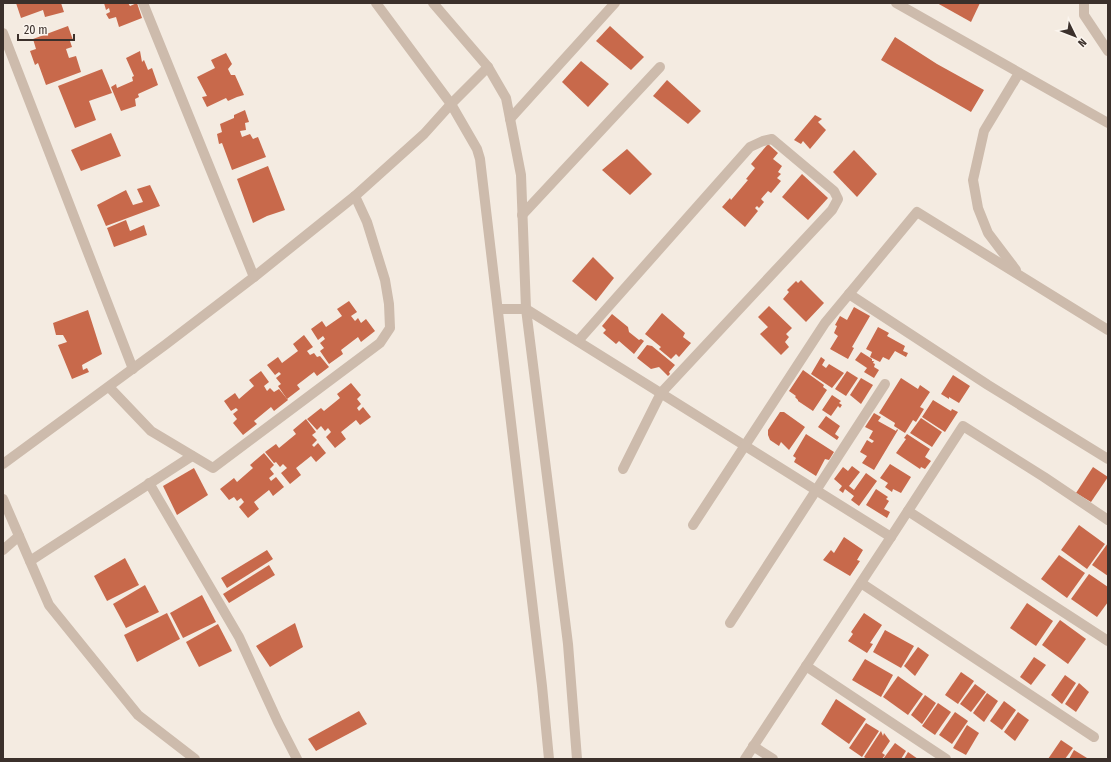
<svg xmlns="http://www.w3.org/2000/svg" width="1111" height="762" viewBox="0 0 1111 762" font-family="'Fira Sans Condensed',sans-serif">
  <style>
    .building { fill: #c8694b }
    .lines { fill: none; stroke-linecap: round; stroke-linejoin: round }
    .minor { stroke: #cdbbac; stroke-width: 10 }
  </style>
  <rect width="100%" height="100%" fill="#f4ebe1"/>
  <g class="building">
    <polygon points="16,3 61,3 64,12 45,17 43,10 21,18"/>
    <polygon points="104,3 128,3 130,6 137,3 142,18 119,27 116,17 109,19 106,14 110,12 109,8 106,10"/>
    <polygon points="937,3 980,3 971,22"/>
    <polygon points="68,26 73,40 70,41 72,47 66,49 69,58 76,56 81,72 46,85 38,63 35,65 30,51 36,49 33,39"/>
    <polygon points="610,26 644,57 631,70 596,41"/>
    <polygon points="895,37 937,64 984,90 971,112 881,60"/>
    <polygon points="140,51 142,62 144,60 148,70 152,68 158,85 138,94 139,97 135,99 136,106 121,111 111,87 116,84 117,88 133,81 132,77 134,76 126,58"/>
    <polygon points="226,53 232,64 228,69 231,75 235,75 244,95 237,97 228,101 226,98 207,107 202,97 207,96 197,77 215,68 211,60"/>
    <polygon points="581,61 609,84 588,107 562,82"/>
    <polygon points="102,69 112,93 89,101 96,120 75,128 58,86"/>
    <polygon points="667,80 701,111 688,124 653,96"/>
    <polygon points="245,110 249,122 245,123 246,130 240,131 242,137 250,134 253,139 258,137 266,157 232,170 222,143 219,144 217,134 222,132 220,124 234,118 234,115"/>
    <polygon points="815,115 822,119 818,122 826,130 810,149 803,141 801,144 794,140"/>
    <polygon points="111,133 121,156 81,171 71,150"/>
    <polygon points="768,144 778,153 773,159 782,166 778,172 781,174 777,178 781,181 771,193 768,191 761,199 764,202 759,208 757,206 755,208 758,211 745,227 722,207 730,198 731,200 748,180 746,179 755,168 751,164"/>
    <polygon points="627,149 652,174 630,195 602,170"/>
    <polygon points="854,150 877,174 857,197 833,172"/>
    <polygon points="268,166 285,210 267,216 253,223 237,179"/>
    <polygon points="802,174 828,198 808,220 782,197"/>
    <polygon points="150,185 160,206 106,226 97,205 126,190 133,205 143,202 137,189"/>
    <polygon points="126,220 130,231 144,225 147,235 114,247 107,228"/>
    <polygon points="593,257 614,278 596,301 572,281"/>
    <polygon points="801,280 824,303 806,322 783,299 789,292 787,290 796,281 798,283"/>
    <polygon points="349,301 357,312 351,316 355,321 358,318 361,323 366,319 375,331 361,342 358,337 341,350 343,354 329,364 320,351 324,348 320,343 325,339 323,336 318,340 311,329 322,321 326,327 342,316 337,309"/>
    <polygon points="769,306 792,328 786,334 789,337 785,342 789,347 781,355 760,334 768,327 758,317"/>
    <polygon points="854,307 870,316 852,347 854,348 848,359 830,349 838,336 834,333 837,326 835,325 840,316 847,320"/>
    <polygon points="88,310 102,354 82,365 83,370 87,368 89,372 72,379 58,345 67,342 63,335 56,335 53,323"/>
    <polygon points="662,313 685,333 683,337 691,343 679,357 676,354 671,359 659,349 661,347 645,334"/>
    <polygon points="612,314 628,327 629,332 639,340 641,339 644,341 634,354 619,341 616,344 603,333 606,330 602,326"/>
    <polygon points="878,327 889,333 887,336 905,346 903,351 908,353 906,357 895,351 889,360 883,357 880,362 870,357 872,352 866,349"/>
    <polygon points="304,335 313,347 307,351 310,355 314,353 317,357 320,356 329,367 317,376 314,372 297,385 300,389 287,399 278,386 281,384 276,378 281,374 279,372 275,375 267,365 278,357 282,363 298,351 293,344"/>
    <polygon points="647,345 652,346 675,365 669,372 670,374 668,376 659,367 651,369 637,358"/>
    <polygon points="861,352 872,359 872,361 874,361 873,363 875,364 874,367 879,370 874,378 864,372 867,368 855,360"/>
    <polygon points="821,357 825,360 822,365 826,368 829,364 844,373 832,388 811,374"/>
    <polygon points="803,370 824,385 823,387 827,390 813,411 798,401 798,400 795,397 796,396 789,391"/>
    <polygon points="261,371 269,382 264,386 267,391 270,388 274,392 279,389 288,400 274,411 271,407 254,421 257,424 243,435 233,423 237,419 233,414 238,410 236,408 231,411 224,401 235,393 239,399 254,386 249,380"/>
    <polygon points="847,371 858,378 846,396 835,389"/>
    <polygon points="953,375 970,386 959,403 949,397 949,399 941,394"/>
    <polygon points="861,378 873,385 861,404 850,395"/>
    <polygon points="901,378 918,389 920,385 930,392 920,407 924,409 916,422 913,420 905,433 894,426 895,423 879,413"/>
    <polygon points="351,383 361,395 357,399 361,404 357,408 359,411 363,407 371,417 360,425 356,420 341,432 346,439 335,448 326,437 331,432 328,428 325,431 321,426 317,430 307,419 321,408 324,411 340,398 337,394"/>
    <polygon points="832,395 841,401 839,403 842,405 840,408 838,406 831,416 822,410"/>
    <polygon points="933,400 951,411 952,409 958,412 945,432 922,417"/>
    <polygon points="780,412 784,412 805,427 789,450 781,442 779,446 770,440 768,435 768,430"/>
    <polygon points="874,413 881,417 878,421 896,431 897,429 898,430 874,470 862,463 867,456 860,452 867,440 872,443 874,441 869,438 873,431 865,427"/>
    <polygon points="826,416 840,426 835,434 839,437 837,440 818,427"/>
    <polygon points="921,418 942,432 932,447 910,433"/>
    <polygon points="306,419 316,432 312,435 317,440 312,445 314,447 318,443 326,453 316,462 311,456 296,468 301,475 290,484 281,473 287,468 283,464 280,467 276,462 274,463 265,452 276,444 279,448 296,434 293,430"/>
    <polygon points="806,434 834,452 829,460 825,459 816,476 794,462 796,458 793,456"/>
    <polygon points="907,434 930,449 925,457 931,461 925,469 921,467 920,469 896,453 906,439 904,438"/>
    <polygon points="264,453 274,465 270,469 274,474 269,478 271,481 276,477 284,487 273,496 269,490 254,502 259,509 248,518 239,507 244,502 241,498 237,501 234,497 229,500 220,489 234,478 237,482 253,468 250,465"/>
    <polygon points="890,464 911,477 901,493 893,489 892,492 885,487 888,483 880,478"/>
    <polygon points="852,466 860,472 849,486 854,490 866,473 877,481 859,506 851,500 854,496 845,489 843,493 839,490 842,486 834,479 843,467 848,471"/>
    <polygon points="1093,467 1108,477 1091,502 1076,493"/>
    <polygon points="194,468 208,495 177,515 163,486"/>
    <polygon points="876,489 888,497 886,499 889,501 884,509 890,512 887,518 866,505"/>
    <polygon points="1079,525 1105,544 1087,569 1061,550"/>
    <polygon points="844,537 863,550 857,560 860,561 850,576 823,560 831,550 834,553"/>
    <polygon points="1108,543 1108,576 1092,565"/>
    <polygon points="267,550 273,559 227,588 221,578"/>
    <polygon points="1059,555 1085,573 1067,598 1041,579"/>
    <polygon points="125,558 139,585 107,601 94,576"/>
    <polygon points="269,565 275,575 229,603 223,594"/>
    <polygon points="1089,574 1108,587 1108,602 1097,617 1071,599"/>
    <polygon points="145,585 159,612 126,628 113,604"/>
    <polygon points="202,595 216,622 183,638 170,613"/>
    <polygon points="1027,603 1053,621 1036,646 1010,628"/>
    <polygon points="167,613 180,639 137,662 124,635"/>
    <polygon points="864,613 882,625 870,643 873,644 867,653 848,641 853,634 851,632"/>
    <polygon points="1060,620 1086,639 1068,664 1042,645"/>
    <polygon points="295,623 303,647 270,667 256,646"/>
    <polygon points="218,624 232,651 199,667 186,642"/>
    <polygon points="885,630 914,646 901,668 873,652"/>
    <polygon points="918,647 929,655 915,676 904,666"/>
    <polygon points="1034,657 1046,665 1031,685 1020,677"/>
    <polygon points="865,659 893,675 881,697 852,680"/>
    <polygon points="961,672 974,681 958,704 945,695"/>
    <polygon points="1065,675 1076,683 1062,704 1051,695"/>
    <polygon points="898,676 923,694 908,715 883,697"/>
    <polygon points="1079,683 1089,692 1076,712 1065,704"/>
    <polygon points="975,684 986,692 971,712 960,704"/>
    <polygon points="987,693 998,701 984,722 973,713"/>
    <polygon points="925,695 936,703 922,724 911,715"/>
    <polygon points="836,699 866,719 849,744 821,724"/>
    <polygon points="1004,701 1016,710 1002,730 990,721"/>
    <polygon points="938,703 951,712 935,735 922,726"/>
    <polygon points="359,711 367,724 316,751 308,739"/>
    <polygon points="955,712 968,721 952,744 939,735"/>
    <polygon points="1018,712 1029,720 1015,741 1004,732"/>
    <polygon points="866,723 879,731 862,757 849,748"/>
    <polygon points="967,725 979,733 966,755 953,748"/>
    <polygon points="881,731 883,736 884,733 890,741 882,753 885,755 882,759 867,759 864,757"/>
    <polygon points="1061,740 1073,748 1065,759 1048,759"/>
    <polygon points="895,743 906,751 901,759 883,759"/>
    <polygon points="1074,750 1087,758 1086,759 1069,759"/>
    <polygon points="908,752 918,759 904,759"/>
  </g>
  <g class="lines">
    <g class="minor">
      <polyline points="143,3 254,277"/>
      <polyline points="376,3 451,104 477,149 480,159 542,686 549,759"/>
      <polyline points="433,3 488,67 506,98 521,175 526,309 568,644 577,759"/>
      <polyline points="896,3 1108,123"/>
      <polyline points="1084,3 1084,15 1108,51"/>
      <polyline points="3,33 133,369"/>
      <polyline points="510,119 615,3"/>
      <polyline points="522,215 660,67"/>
      <polyline points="1016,270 988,233 978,208 973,180 984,131 1019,73"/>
      <polyline points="849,294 988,385 1108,459"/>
      <polyline points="498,309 526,309 891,537"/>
      <polyline points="578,341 750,147 763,141 772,139 834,191 838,199 832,210 661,393 623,469"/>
      <polyline points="109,387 151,431 213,468 380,343 390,328 389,304 385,280 367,222 355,196"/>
      <polyline points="3,464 165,345 254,277 355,196 424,134 451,104 488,67"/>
      <polyline points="149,483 239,637 278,722 297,759"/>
      <polyline points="3,499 49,605 138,715 195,759"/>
      <polyline points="908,511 1108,641"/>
      <polyline points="693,525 825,323 917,212 1108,330"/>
      <polyline points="3,550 19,536"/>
      <polyline points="30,561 192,456"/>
      <polyline points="861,583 1094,737"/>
      <polyline points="730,623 885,384"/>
      <polyline points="806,666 946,759"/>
      <polyline points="753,746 773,759"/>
      <polyline points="745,759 891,537 963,426 1044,477 1108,520"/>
    </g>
  </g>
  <rect width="1111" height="762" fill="none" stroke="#3b302b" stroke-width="8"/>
  <g transform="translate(1075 36) rotate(133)" stroke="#fbf5ee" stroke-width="3" paint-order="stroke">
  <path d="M0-3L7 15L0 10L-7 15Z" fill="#3b302b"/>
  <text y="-6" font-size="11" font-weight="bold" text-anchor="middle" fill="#3b302b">N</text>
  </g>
  <path d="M18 34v6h56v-6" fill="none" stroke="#3b302b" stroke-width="2"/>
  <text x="24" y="34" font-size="12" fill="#3b302b" stroke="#fbf5ee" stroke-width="3" paint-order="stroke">20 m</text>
</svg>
